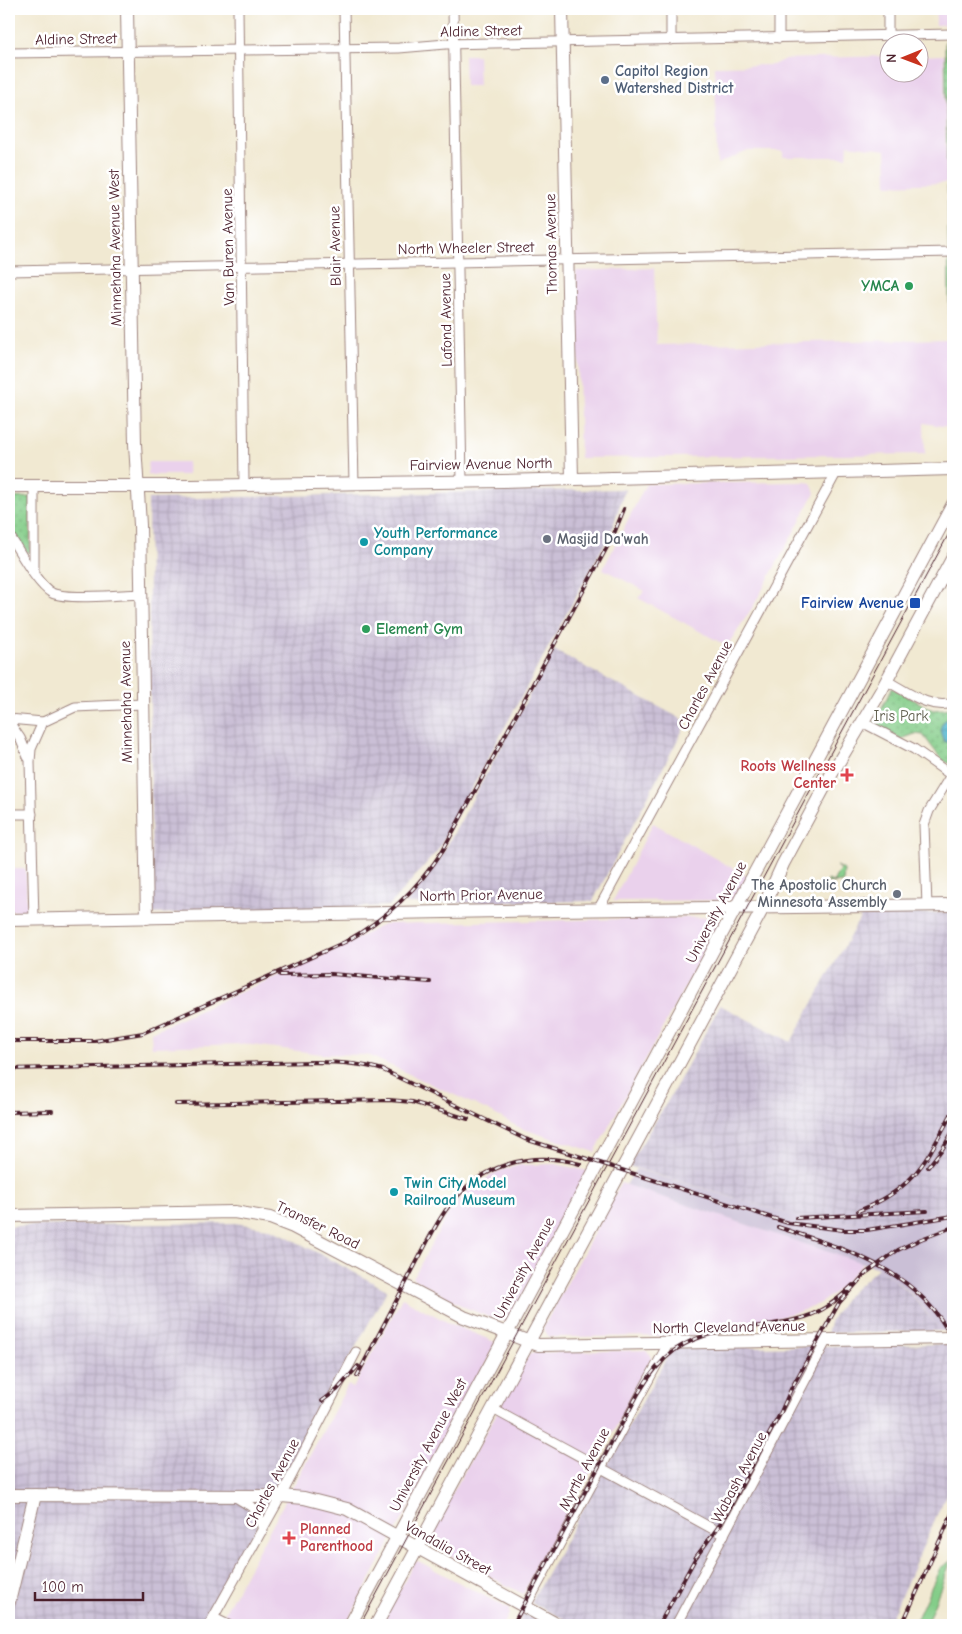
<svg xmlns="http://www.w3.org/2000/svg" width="962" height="1634" viewBox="0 0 962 1634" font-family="'Comic Neue',sans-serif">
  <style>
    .built { fill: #ead1ec }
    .industrial { fill: url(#industrial-grid) }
    .railway { fill: #cabfd6 }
    .green { fill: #84cd89; stroke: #67765a }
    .park { fill: url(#park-dots); stroke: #67765a }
    .water { fill: url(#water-waves); stroke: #4d6a7d }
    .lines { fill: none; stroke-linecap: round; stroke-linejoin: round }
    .street-casing { stroke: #9e847e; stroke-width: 11 }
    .secondary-casing { stroke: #9e847e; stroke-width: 14 }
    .street { stroke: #fff; stroke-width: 9 }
    .secondary { stroke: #fff; stroke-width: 12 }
    .tram { stroke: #4a1f2b; stroke-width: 1 }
    .rail-casing { stroke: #4a1f2b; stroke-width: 4 }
    .rail { stroke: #fff; stroke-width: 2; stroke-dasharray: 5.5; stroke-linecap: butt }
    .service-dot { fill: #5c6f8a; stroke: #fff; stroke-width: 2 }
    .leisure-dot { fill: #2e9e5b; stroke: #fff; stroke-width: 2 }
    .worship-dot { fill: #6b7280; stroke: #fff; stroke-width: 2 }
    .culture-dot { fill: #0f9aa8; stroke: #fff; stroke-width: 2 }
    .transit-dot { fill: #1a4fb4; stroke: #fff; stroke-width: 2 }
    .health-dot { fill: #e0444e; stroke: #fff; stroke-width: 2 }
    .labels { text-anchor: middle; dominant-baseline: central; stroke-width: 5; stroke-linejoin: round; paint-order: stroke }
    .street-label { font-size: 15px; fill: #4a1f2b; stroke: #fff }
    .service-label { font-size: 15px; font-weight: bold; fill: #4e5e75; stroke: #fff; text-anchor: start }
    .leisure-label { font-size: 15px; font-weight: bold; fill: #27864d; stroke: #fff; text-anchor: end }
    .culture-label { font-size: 15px; font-weight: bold; fill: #0d838f; stroke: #fff; text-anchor: start }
    .worship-label { font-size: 15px; font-weight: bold; fill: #5b616d; stroke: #fff; text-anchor: start }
    .transit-label { font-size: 15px; font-weight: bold; fill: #164399; stroke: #fff; text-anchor: end }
    .park-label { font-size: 15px; fill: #5e5c4c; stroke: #fff }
    .health-label { font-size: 15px; font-weight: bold; fill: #be3a42; stroke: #fff; text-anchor: end }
  </style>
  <defs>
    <pattern id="industrial-grid" width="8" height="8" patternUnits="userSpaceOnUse" patternTransform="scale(1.25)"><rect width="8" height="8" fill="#cabfd6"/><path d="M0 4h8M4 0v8" fill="none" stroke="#afa4b8"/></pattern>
    <pattern id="park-dots" width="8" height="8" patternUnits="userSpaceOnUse" patternTransform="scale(1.25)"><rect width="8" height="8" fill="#84cd89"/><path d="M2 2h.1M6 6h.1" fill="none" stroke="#6ea670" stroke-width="1.8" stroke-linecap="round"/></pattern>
    <pattern id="water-waves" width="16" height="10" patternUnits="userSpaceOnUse" patternTransform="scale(1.25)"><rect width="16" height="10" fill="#50b5cf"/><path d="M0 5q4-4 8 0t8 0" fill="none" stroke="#4493a8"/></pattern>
  </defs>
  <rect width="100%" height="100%" fill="#fff"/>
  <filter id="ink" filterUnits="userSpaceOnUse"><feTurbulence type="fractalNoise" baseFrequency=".02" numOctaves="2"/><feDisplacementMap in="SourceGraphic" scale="10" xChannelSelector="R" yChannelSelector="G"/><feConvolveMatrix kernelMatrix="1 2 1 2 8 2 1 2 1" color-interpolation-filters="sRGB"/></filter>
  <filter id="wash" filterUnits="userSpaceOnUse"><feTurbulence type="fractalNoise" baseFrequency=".0096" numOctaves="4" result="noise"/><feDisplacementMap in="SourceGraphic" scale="20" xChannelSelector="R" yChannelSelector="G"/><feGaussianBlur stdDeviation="1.12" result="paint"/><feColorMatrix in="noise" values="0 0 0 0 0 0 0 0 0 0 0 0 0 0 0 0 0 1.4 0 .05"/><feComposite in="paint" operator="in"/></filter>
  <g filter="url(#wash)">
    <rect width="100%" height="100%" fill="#f1e9d2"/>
    <g class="built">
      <polygon points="936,9 953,9 953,24 936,25"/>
      <polygon points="464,55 478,55 479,86 465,86"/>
      <polygon points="944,55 946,183 887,185 886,150 848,145 847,157 783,157 783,151 748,151 717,164 715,66 773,65 785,59 889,56 890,72 920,72 920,56"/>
      <polygon points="654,268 657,345 949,339 950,420 953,422 953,428 924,423 925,454 580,458 576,271"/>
      <rect x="148" y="462" width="40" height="13"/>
      <polygon points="805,482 811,483 815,493 754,605 727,646 638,598 645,591 603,569 646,484"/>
      <polygon points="653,823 748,877 738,900 613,901"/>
      <polygon points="9,869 26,869 27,911 9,911"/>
      <polygon points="718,917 721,921 595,1152 520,1128 489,1111 368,1055 322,1054 244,1044 152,1047 151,1032 340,948 384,924"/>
      <polygon points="555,1164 588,1171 510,1319 506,1321 496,1320 462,1306 413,1278 448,1214 470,1188 499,1171 520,1165"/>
      <polygon points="621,1183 861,1262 862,1264 838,1290 819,1304 798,1312 698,1336 549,1337 543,1328"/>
      <polygon points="402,1298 449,1323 495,1342 496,1344 346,1625 218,1625 348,1385 353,1388"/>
      <polygon points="645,1350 651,1355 651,1364 523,1594 428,1544 427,1539 530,1353"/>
      <polygon points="418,1561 509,1609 509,1614 503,1625 381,1625 414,1563"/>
    </g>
    <g class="industrial">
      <polygon points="625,489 611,532 438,850 389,906 152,914 148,499"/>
      <polygon points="554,650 687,722 593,901 406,904 442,855"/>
      <polygon points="953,912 953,1211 861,1223 809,1220 628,1166 672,1094 720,1005 791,1042 861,916"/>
      <polygon points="235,1223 268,1228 284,1235 387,1290 203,1625 9,1625 9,1226"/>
      <polygon points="878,1268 907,1290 941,1331 827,1333 831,1320 848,1295"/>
      <polygon points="953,1344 953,1479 888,1625 576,1625 531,1603 672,1348"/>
      <polygon points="524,1613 546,1625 517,1625"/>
    </g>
    <polygon class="railway" points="636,1169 809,1220 861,1223 953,1211 953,1330 941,1331 908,1290 878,1268 626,1185"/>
    <g class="green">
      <polygon points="836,866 844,870 843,882 828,883 828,880 833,882 840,869"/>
      <polygon points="951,1561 926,1625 914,1625 940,1568"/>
    </g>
    <g class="park">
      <polygon points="945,41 953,41 953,421 951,421"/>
      <polygon points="31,497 30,552 27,552 9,527 9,498"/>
      <polygon points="892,688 933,710 953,708 953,765 942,760 923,735 915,734 901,739 873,724"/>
    </g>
    <path class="water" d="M 945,720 L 953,721 L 953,742 L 945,742 C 940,735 938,727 945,720 Z"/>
  </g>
  <g filter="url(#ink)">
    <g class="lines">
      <defs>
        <g id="street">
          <polyline points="238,9 244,485"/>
          <polyline points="344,9 354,484"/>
          <polyline points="453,9 462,481"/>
          <polyline points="671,9 671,40"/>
          <polyline points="779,9 779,38"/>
          <polyline points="888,9 888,35"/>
          <polyline points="9,53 399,48 446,44 953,34"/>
          <polyline points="9,271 953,252"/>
          <path d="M 9,535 C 19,550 37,585 52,593 C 66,600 123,595 141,594"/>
          <polyline points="34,571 34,486"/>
          <path d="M 887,681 C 908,692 929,710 953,703"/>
          <polyline points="9,719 43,722 75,707 143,704"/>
          <polyline points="9,722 20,738 28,757"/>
          <polyline points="862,722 914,749 951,775"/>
          <polyline points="9,814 32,814"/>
          <polyline points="927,906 924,825 929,811 951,775"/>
          <polyline points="598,910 836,473"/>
          <polyline points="34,920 30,762 31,749 43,722"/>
          <polyline points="493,1409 724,1535"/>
          <polyline points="237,1498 257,1510 263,1530"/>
          <polyline points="525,1608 668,1344"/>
          <polyline points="214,1618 228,1625"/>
          <polyline points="209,1625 281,1496 356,1352"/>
          <polyline points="676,1625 826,1341"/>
        </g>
        <g id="secondary">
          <polyline points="127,9 135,444 140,525 147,918"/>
          <polyline points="562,9 572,479"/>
          <polyline points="9,486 192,486 502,481 953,469"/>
          <polyline points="9,920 553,910 953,905"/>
          <polyline points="9,1216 234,1212 270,1218 293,1227 464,1317 538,1345 953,1338"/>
          <polyline points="9,1495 281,1496 304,1498 347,1509 558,1625"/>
          <polyline points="9,1602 35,1495"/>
          <polyline points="350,1625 953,504"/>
          <polyline points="376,1625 763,908 783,864 831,775 881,691 953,557"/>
        </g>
      </defs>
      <use href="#street" class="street-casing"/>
      <use href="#secondary" class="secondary-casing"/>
      <use href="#street" class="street"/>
      <use href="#secondary" class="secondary"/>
      <polyline class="tram" points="360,1625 953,526"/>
      <defs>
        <g id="rail">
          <polyline points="280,975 331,974 430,982"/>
          <path d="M 9,1041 L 94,1041 L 143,1033 L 345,942 C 386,919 418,889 443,850 L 613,536 L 624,509"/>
          <path d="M 9,1069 L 314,1062 C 337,1062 360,1063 383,1070 L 525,1139 L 788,1223 L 843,1230 L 867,1230 L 953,1216"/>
          <polyline points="176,1104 389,1100 412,1102 468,1119"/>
          <polyline points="9,1112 52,1111"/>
          <polyline points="928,1167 943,1148 953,1131"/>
          <path d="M 858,1211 C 916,1188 925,1162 953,1111"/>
          <polyline points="796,1218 927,1211"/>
          <path d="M 778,1227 C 847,1250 918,1269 953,1340"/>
          <path d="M 357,1376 C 376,1340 395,1303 414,1267 C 425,1247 434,1226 448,1207 C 480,1165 529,1150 580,1164"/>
          <polyline points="322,1401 337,1390 358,1366"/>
          <path d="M 513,1625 L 638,1394 C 648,1377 659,1362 675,1350 C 714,1323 762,1331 805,1317 C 824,1311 839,1299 853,1285"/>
          <polyline points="659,1625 696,1557 722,1522 780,1414 791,1389 839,1303 866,1273 898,1250 921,1239 953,1227"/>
          <polyline points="902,1625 953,1511"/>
        </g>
      </defs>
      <use href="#rail" class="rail-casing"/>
      <use href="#rail" class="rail"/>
    </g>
  </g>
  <circle class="service-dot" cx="605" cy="80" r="5"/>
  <g class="leisure-dot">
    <circle cx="909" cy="286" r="5"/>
    <circle cx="366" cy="629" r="5"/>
  </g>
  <g class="worship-dot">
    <circle cx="547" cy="539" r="5"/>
    <circle cx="897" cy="894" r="5"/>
  </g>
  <g class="culture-dot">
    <circle cx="364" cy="542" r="5"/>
    <circle cx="394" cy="1192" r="5"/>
  </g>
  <rect class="transit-dot" x="909" y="597" width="12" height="12" rx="2.5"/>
  <g class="health-dot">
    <path d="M844.5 767.5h5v5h5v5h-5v5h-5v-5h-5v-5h5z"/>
    <path d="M286.5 1530.5h5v5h5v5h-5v5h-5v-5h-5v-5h5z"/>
  </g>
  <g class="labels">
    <g class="street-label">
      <text transform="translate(481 31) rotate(-1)">Aldine Street</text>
      <text transform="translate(76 39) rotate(-1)">Aldine Street</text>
      <text transform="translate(551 244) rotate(-91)">Thomas Avenue</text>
      <text transform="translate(335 246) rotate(-91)">Blair Avenue</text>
      <text transform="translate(228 247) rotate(-91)">Van Buren Avenue</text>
      <text transform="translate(115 248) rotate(-91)">Minnehaha Avenue West</text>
      <text transform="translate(466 248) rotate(-1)">North Wheeler Street</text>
      <text transform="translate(446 320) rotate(-91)">Lafond Avenue</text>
      <text transform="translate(481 464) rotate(-1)">Fairview Avenue North</text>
      <text transform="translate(705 685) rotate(-62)">Charles Avenue</text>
      <text transform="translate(126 702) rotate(-91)">Minnehaha Avenue</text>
      <text transform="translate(481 895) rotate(-1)">North Prior Avenue</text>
      <text transform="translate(716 912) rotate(-62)">University Avenue</text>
      <text transform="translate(318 1225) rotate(26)">Transfer Road</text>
      <text transform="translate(524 1268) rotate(-62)">University Avenue</text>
      <text transform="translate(729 1327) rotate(-1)">North Cleveland Avenue</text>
      <text transform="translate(428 1445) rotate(-62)">University Avenue West</text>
      <text transform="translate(584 1469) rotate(-62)">Myrtle Avenue</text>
      <text transform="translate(739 1477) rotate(-62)">Wabash Avenue</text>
      <text transform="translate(272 1483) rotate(-62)">Charles Avenue</text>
      <text transform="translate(448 1548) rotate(29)">Vandalia Street</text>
    </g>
    <g class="service-label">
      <text x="615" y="71">Capitol Region<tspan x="615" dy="17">Watershed District</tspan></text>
    </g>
    <g class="leisure-label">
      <text x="899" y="286">YMCA</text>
      <text x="376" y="629" text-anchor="start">Element Gym</text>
    </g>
    <g class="culture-label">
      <text x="374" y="533">Youth Performance<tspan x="374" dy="17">Company</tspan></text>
      <text x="404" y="1183">Twin City Model<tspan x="404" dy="17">Railroad Museum</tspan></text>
    </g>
    <g class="worship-label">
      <text x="557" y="539">Masjid Da'wah</text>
      <text x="887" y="885" text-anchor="end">The Apostolic Church<tspan x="887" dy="17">Minnesota Assembly</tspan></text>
    </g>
    <g class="transit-label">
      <text x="904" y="603">Fairview Avenue</text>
    </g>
    <g class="park-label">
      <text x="901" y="716">Iris Park</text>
    </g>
    <g class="health-label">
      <text x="836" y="766">Roots Wellness<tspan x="836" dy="17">Center</tspan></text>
      <text x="300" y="1529" text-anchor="start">Planned<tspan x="300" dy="17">Parenthood</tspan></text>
    </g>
  </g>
  <rect width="962" height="1634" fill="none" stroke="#fff" stroke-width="30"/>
  <g transform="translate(904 58) rotate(269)"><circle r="24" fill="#ffffff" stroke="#b7a5aa"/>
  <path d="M0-4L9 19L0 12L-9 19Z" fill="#c8321e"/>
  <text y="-8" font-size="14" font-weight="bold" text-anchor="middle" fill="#4a1f2b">N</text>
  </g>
  <path d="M35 1592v8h108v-8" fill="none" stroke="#4a1f2b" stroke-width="2.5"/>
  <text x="42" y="1592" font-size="15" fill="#4a1f2b" stroke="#ffffff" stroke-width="4" paint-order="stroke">100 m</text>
</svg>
